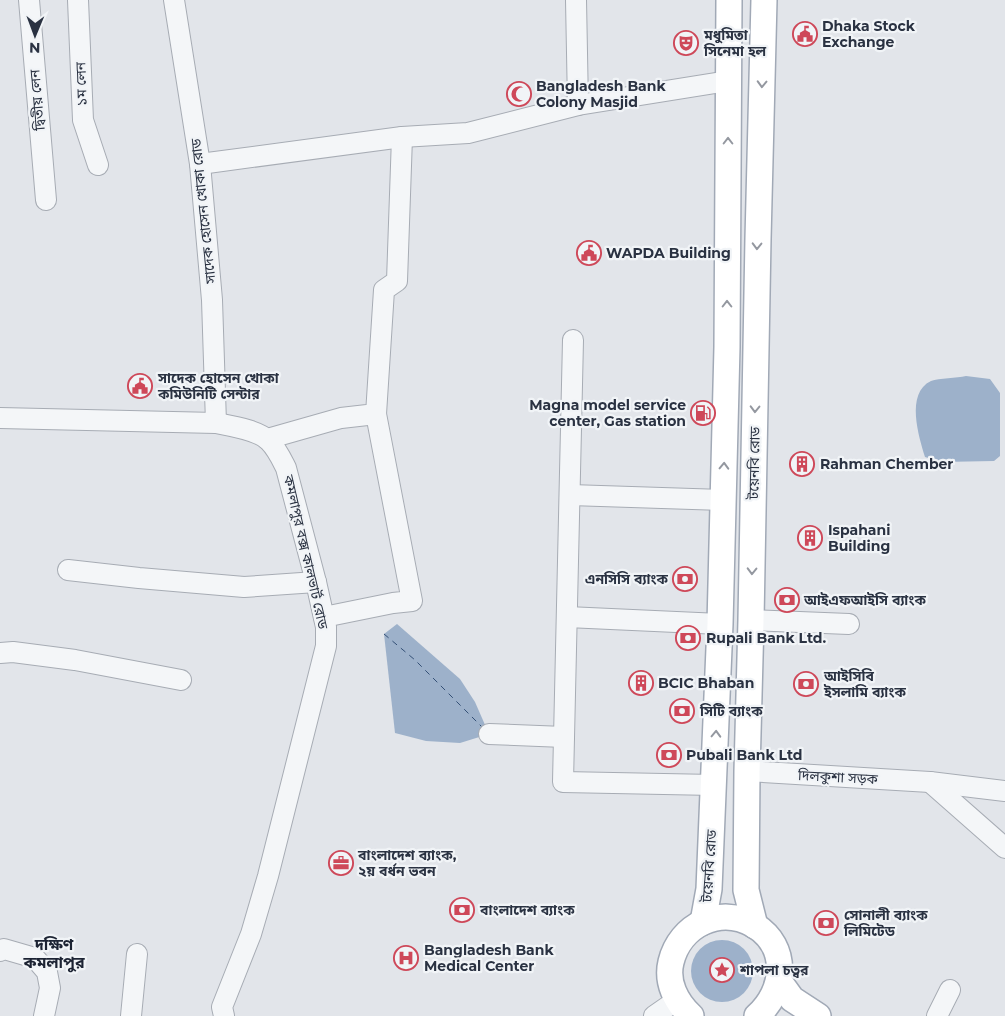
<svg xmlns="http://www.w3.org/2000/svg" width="1005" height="1016" viewBox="0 0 1005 1016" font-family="Montserrat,'Noto Sans Bengali',sans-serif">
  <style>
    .water { fill: #9db1ca }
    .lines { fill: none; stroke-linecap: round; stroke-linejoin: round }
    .ferry { stroke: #345076; stroke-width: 1; stroke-dasharray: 6 5; stroke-linecap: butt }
    .minor-casing { stroke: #a7acb4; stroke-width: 22 }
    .major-casing { stroke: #a1a9b6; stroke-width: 28 }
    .minor { stroke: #f4f6f8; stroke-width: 20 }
    .major { stroke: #fff; stroke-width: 25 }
    .oneway { stroke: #9498a0 }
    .labels { text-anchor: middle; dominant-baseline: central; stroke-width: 4.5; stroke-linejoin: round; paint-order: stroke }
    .poi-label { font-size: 14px; font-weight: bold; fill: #2a3242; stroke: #f1f4f7; text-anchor: start }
    .street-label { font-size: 14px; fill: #2a3242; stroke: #f1f4f7 }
    .quarter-label { font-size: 16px; font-weight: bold; fill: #1c2333; stroke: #f1f4f7 }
  </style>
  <rect width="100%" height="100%" fill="#e2e5ea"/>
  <g class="water">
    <path d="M 966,376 L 990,379 L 1000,393 L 1000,456 L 994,461 L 941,462 L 925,457 C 919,437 905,393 931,381 C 939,378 957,378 966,376 Z"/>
    <polygon points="397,624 460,679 475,702 489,734 460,743 426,741 395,733 384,634"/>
    <circle cx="722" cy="971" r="31"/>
  </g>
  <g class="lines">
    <polyline class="ferry" points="384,634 415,660 483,728"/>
    <defs>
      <g id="minor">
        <polyline points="29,0 46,200"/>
        <polyline points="78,0 83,120 98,165"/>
        <polyline points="174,0 200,164 212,300 216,423"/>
        <polyline points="576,0 578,105"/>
        <polyline points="200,164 402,137 468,133 578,105 728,81"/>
        <polyline points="573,340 563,782 714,785"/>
        <path d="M 0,418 L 216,423 C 231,426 259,430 269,441 C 277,449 281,458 286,468 L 316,582 L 326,627 L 326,646 L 268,876 L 251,934 L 222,1007 L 224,1016"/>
        <polyline points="267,439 341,418 376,414 384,290 397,281 402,137"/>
        <polyline points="570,495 723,500"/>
        <polyline points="68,570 139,578 244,587 316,582"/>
        <polyline points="324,617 393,603 412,601 376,414"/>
        <polyline points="567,617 720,624"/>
        <polyline points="751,620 849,624"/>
        <polyline points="0,653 13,652 75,660 181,680"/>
        <polyline points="489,734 564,737"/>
        <polyline points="747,771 930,782 1005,791"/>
        <polyline points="930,782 1005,848"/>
        <polyline points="0,951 4,949 35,958 47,972 50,988 44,1016"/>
        <polyline points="131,1016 137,954"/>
        <polyline points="654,1016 677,1000"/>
        <polyline points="937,1016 950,990"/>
      </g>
      <g id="major">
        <polyline points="703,922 709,889 720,624 727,347 729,0"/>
        <polyline points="755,926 746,890 747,771 751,620 758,239 764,0"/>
        <polyline points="779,981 792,999 818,1016"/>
        <path d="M 691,1016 C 676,1002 666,982 671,962 C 680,925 720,905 754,925 C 790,947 785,991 757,1016"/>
      </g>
    </defs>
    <use href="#minor" class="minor-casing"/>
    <use href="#major" class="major-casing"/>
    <use href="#minor" class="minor"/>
    <use href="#major" class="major"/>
  </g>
  <defs><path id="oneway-chevron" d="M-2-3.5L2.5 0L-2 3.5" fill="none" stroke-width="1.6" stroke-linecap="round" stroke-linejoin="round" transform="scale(1.25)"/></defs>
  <g class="oneway">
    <use href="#oneway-chevron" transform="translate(762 84) rotate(92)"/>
    <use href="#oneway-chevron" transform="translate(728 141) rotate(-90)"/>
    <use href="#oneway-chevron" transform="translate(757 246) rotate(91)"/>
    <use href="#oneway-chevron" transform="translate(727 304) rotate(-90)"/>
    <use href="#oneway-chevron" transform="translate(755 409) rotate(91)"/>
    <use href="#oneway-chevron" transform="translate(724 466) rotate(-88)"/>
    <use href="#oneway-chevron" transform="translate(752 571) rotate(91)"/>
    <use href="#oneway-chevron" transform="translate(716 734) rotate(-88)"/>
  </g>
  <defs>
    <symbol id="civic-ring" viewBox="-11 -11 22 22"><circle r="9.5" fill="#f1f4f7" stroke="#ce4859" stroke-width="1.5"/><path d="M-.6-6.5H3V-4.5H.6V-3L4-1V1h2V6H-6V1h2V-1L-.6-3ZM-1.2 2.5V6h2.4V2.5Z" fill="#ce4859"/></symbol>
    <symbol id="theatre-ring" viewBox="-11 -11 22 22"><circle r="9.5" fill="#f1f4f7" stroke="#ce4859" stroke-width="1.5"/><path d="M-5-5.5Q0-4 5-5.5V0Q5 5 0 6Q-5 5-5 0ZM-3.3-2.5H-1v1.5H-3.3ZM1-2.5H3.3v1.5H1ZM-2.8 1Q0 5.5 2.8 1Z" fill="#ce4859"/></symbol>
    <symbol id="mosque-ring" viewBox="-11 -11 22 22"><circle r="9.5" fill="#f1f4f7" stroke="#ce4859" stroke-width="1.5"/><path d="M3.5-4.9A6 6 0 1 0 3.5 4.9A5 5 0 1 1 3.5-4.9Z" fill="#ce4859"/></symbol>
    <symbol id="fuel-ring" viewBox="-11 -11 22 22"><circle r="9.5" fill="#f1f4f7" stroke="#ce4859" stroke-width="1.5"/><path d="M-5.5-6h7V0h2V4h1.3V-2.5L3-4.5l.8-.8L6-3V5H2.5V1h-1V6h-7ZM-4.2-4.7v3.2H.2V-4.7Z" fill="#ce4859"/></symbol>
    <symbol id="building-ring" viewBox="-11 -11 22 22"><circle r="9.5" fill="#f1f4f7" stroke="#ce4859" stroke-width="1.5"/><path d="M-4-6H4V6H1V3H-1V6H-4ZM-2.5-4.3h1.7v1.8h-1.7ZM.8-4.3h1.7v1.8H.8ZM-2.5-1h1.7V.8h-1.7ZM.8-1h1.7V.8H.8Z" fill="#ce4859"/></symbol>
    <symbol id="bank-ring" viewBox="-11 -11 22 22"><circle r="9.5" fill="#f1f4f7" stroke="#ce4859" stroke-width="1.5"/><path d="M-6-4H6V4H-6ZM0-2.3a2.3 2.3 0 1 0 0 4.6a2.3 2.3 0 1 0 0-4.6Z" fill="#ce4859"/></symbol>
    <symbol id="office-ring" viewBox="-11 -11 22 22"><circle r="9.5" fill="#f1f4f7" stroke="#ce4859" stroke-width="1.5"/><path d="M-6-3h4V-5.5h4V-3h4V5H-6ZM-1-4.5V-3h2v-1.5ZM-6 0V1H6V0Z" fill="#ce4859"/></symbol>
    <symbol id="hospital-ring" viewBox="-11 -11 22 22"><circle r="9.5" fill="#f1f4f7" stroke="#ce4859" stroke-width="1.5"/><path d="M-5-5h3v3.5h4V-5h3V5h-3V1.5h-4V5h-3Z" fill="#ce4859"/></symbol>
    <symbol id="sight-ring" viewBox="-11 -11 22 22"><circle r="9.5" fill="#f1f4f7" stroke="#ce4859" stroke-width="1.5"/><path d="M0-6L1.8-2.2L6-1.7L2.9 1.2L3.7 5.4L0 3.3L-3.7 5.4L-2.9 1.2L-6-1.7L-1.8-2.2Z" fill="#ce4859"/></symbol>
  </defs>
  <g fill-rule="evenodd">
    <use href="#civic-ring" x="791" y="20" width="28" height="28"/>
    <use href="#theatre-ring" x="672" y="29" width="28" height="28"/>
    <use href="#mosque-ring" x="505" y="80" width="28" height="28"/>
    <use href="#civic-ring" x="575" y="239" width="28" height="28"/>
    <use href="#civic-ring" x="126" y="372" width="28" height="28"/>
    <use href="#fuel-ring" x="689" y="399" width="28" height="28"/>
    <use href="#building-ring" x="788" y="450" width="28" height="28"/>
    <use href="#building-ring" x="796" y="524" width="28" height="28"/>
    <use href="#bank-ring" x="671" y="565" width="28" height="28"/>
    <use href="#bank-ring" x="773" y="586" width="28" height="28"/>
    <use href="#bank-ring" x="674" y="624" width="28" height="28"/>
    <use href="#building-ring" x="627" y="669" width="28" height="28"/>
    <use href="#bank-ring" x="792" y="670" width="28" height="28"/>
    <use href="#bank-ring" x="668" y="697" width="28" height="28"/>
    <use href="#bank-ring" x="655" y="741" width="28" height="28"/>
    <use href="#office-ring" x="327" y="849" width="28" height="28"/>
    <use href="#bank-ring" x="448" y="896" width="28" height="28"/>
    <use href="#bank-ring" x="812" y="909" width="28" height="28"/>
    <use href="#hospital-ring" x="392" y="944" width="28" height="28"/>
    <use href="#sight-ring" x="708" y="956" width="28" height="28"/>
  </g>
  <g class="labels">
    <g class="poi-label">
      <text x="822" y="26">Dhaka Stock<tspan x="822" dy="16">Exchange</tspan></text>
      <text x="704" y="35">মধুমিতা<tspan x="704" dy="16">সিনেমা হল</tspan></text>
      <text x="536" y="86">Bangladesh Bank<tspan x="536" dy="16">Colony Masjid</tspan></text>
      <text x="606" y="253">WAPDA Building</text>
      <text x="158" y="378">সাদেক হোসেন খোকা<tspan x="158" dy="16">কমিউনিটি সেন্টার</tspan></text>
      <text x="686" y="405" text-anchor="end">Magna model service<tspan x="686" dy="16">center, Gas station</tspan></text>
      <text x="820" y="464">Rahman Chember</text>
      <text x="828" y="530">Ispahani<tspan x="828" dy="16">Building</tspan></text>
      <text x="668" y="579" text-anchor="end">এনসিসি ব্যাংক</text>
      <text x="804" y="600">আইএফআইসি ব্যাংক</text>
      <text x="706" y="638">Rupali Bank Ltd.</text>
      <text x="824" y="676">আইসিবি<tspan x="824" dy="16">ইসলামি ব্যাংক</tspan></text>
      <text x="658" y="683">BCIC Bhaban</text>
      <text x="700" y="711">সিটি ব্যাংক</text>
      <text x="686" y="755">Pubali Bank Ltd</text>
      <text x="358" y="855">বাংলাদেশ ব্যাংক,<tspan x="358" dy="16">২য় বর্ধন ভবন</tspan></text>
      <text x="480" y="910">বাংলাদেশ ব্যাংক</text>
      <text x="844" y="915">সোনালী ব্যাংক<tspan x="844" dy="16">লিমিটেড</tspan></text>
      <text x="424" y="950">Bangladesh Bank<tspan x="424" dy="16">Medical Center</tspan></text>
      <text x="740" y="970">শাপলা চত্বর</text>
    </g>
    <g class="street-label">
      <text transform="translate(81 84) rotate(-92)">১ম লেন</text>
      <text transform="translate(37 100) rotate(-95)">দ্বিতীয় লেন</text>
      <text transform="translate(203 211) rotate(-96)">সাদেক হোসেন খোকা রোড</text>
      <text transform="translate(754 463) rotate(-89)">টয়েনবি রোড</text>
      <text transform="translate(306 552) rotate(77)">কমলাপুর বক্স কালভার্ট রোড</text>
      <text transform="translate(838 777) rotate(3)">দিলকুশা সড়ক</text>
      <text transform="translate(709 866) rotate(-86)">টয়েনবি রোড</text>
    </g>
    <g class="quarter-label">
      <text x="54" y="944">দক্ষিণ<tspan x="54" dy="18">কমলাপুর</tspan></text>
    </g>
  </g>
  <g transform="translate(35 35) rotate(181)" stroke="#f1f4f7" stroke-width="4" paint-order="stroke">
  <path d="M0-4L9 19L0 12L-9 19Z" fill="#2a3242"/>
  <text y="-8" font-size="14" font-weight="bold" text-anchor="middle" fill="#2a3242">N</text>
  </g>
</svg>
